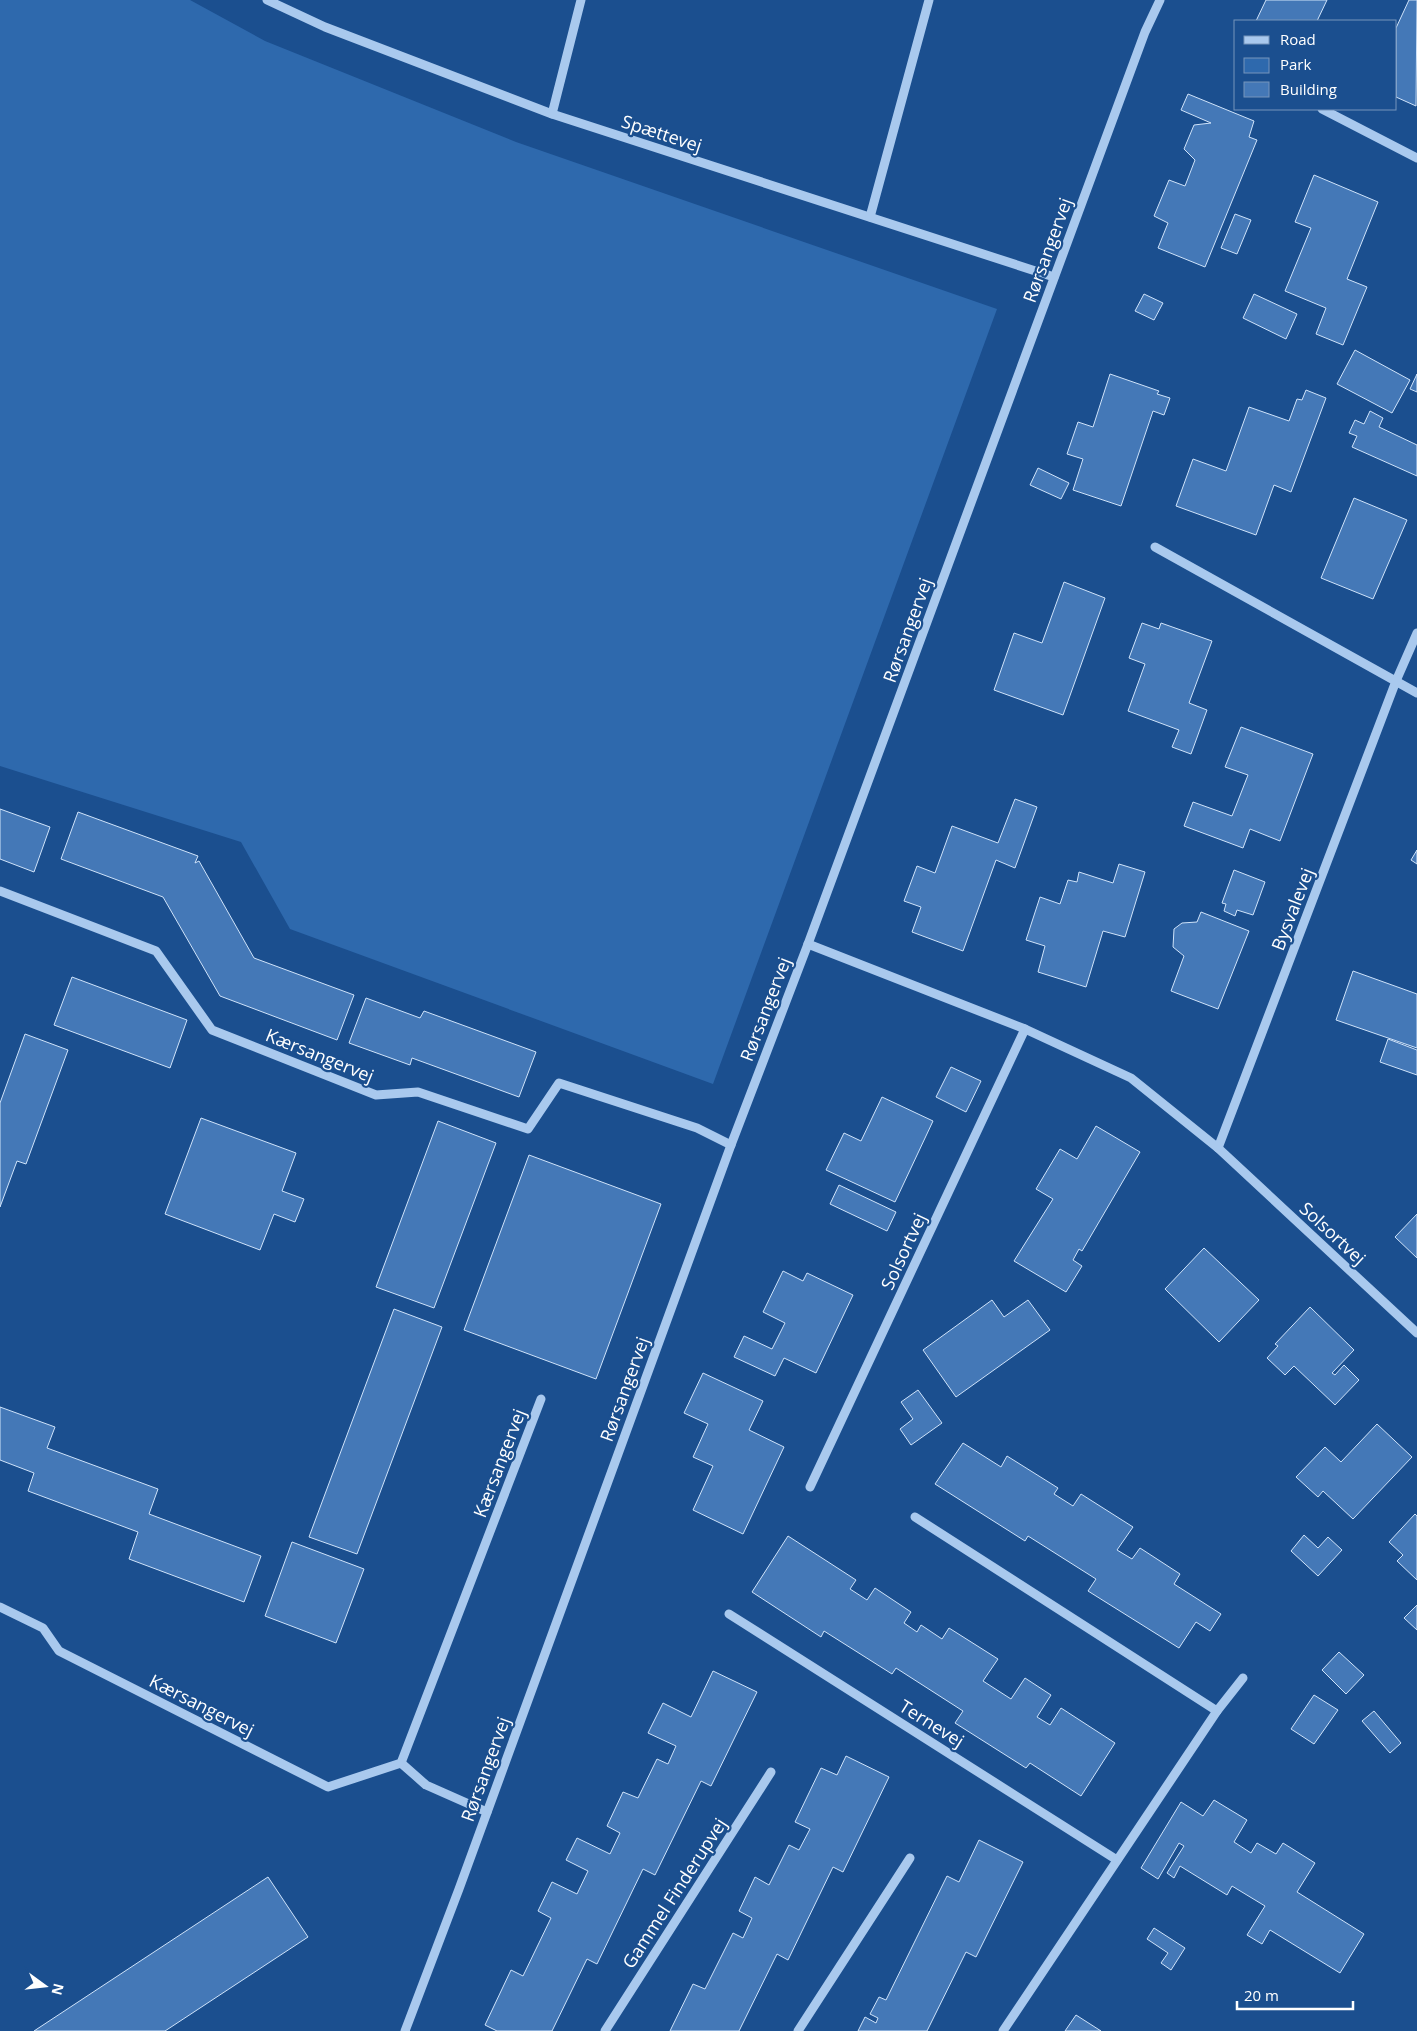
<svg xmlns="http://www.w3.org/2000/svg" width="1417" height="2031" viewBox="0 0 1417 2031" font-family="'Open Sans',sans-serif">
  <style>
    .green { fill: #2e69ad }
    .building { fill: #4478b7; stroke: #cfe3fa }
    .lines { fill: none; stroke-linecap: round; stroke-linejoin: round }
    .minor { stroke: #a9c9ee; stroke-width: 9 }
    .labels { text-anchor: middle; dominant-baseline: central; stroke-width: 4.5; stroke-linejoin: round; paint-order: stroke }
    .street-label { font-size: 18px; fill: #fff; stroke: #1b4f8f }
  </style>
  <rect width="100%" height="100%" fill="#1b4f8f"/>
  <polygon class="green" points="0,0 190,0 265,41 516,142 997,309 713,1084 290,929 241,842 0,766"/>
  <g class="building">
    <polygon points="1266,0 1327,0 1317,21 1256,21"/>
    <polygon points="1409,0 1417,0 1416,106 1396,97 1396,28"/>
    <polygon points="1188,94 1254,121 1249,137 1257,140 1205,267 1158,248 1168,223 1154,216 1169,180 1185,186 1195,160 1184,149 1194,125 1211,123 1181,110"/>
    <polygon points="1314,175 1378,202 1347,279 1367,287 1343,345 1316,334 1326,308 1285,291 1311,228 1295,222"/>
    <polygon points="1235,214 1251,220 1237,254 1221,248"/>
    <polygon points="1144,294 1163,303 1154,320 1135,311"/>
    <polygon points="1254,294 1297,314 1286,339 1243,318"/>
    <polygon points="1355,350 1410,380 1392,413 1337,384"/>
    <polygon points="1110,374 1159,391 1157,394 1170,398 1164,415 1153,411 1121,506 1073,490 1083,459 1067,454 1078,422 1093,427"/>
    <polygon points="1417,374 1417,392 1410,389"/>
    <polygon points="1306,390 1326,398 1291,492 1274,485 1256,535 1176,506 1193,459 1226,471 1249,407 1289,421 1297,399 1302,400"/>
    <polygon points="1370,411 1383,418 1379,427 1417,445 1417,476 1352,447 1357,436 1349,433 1355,420 1364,424"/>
    <polygon points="1038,468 1069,483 1061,499 1030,485"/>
    <polygon points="1354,498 1407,520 1373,599 1321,578"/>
    <polygon points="1064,582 1105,598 1063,715 994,690 1014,633 1042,643"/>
    <polygon points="1142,623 1159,629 1161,623 1212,641 1189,703 1207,710 1191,754 1172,747 1179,730 1128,711 1145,664 1129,658"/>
    <polygon points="1241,727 1313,754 1280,841 1250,829 1243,848 1184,826 1193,802 1232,816 1248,775 1225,767"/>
    <polygon points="1015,799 1037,807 1015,868 996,860 963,951 912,932 921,907 904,901 917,866 935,873 952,826 998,843"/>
    <polygon points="0,809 50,827 34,872 0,859"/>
    <polygon points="78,812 198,856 195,863 199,861 254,958 354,995 337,1040 220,996 163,897 61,859"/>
    <polygon points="1417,850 1417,864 1411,860"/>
    <polygon points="1119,864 1145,872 1125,937 1103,931 1086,987 1038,972 1045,946 1026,940 1040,897 1060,904 1068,880 1077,882 1079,872 1113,883"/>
    <polygon points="1234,870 1265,882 1253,915 1237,910 1235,916 1224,911 1226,904 1222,903"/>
    <polygon points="1201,912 1249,931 1218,1009 1171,991 1184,956 1173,947 1174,929 1182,923 1197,922"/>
    <polygon points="1353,971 1417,994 1417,1048 1336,1020"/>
    <polygon points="72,977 187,1020 170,1068 54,1025"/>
    <polygon points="366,998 420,1018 424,1011 536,1052 519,1097 412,1058 410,1065 349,1043"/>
    <polygon points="25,1034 68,1050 26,1164 17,1161 0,1207 0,1103"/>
    <polygon points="1388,1039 1417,1050 1417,1075 1380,1062"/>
    <polygon points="951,1067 981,1081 966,1112 936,1097"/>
    <polygon points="882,1097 933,1121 895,1202 826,1170 844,1133 861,1141"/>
    <polygon points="201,1118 296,1153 282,1191 304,1199 295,1222 274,1214 260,1250 165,1214"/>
    <polygon points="438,1121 496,1143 434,1308 376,1287"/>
    <polygon points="1096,1126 1140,1152 1082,1251 1079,1249 1073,1260 1082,1266 1066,1292 1014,1261 1053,1199 1036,1189 1060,1149 1077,1159"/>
    <polygon points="529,1155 661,1204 596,1379 464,1330"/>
    <polygon points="839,1185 896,1212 887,1231 830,1204"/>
    <polygon points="1417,1214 1417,1258 1395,1237"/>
    <polygon points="1204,1248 1259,1300 1219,1342 1165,1289"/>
    <polygon points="783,1271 803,1281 807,1273 853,1295 816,1373 784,1358 775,1376 734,1357 744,1336 772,1349 785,1323 763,1312"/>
    <polygon points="992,1300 1004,1317 1028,1300 1050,1330 956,1397 923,1350"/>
    <polygon points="1310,1307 1354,1350 1332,1373 1335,1375 1344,1365 1359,1380 1335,1405 1294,1366 1285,1375 1267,1358 1278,1346 1275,1344"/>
    <polygon points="394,1309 442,1327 357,1554 309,1537"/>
    <polygon points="703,1373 763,1401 749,1430 784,1447 743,1534 693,1510 713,1466 693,1457 708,1424 684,1413"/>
    <polygon points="918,1390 942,1423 911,1445 900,1429 913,1419 901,1402"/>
    <polygon points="0,1407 55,1427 47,1448 158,1489 149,1514 261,1556 244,1602 129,1559 138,1532 28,1491 34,1473 0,1460"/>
    <polygon points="1377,1424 1412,1457 1353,1519 1323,1491 1318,1497 1296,1477 1325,1447 1341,1462"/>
    <polygon points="963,1443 1001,1467 1007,1456 1058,1488 1054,1494 1073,1506 1081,1494 1133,1527 1117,1550 1132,1559 1140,1548 1180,1574 1174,1584 1221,1614 1210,1631 1196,1622 1179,1648 1088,1591 1096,1579 1028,1536 1025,1541 935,1484"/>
    <polygon points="1415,1514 1417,1516 1417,1580 1397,1561 1403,1555 1389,1542"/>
    <polygon points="1304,1535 1318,1548 1328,1537 1342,1550 1318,1576 1291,1551"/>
    <polygon points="788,1536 856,1580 850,1589 867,1600 875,1588 911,1612 904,1623 917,1632 921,1625 942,1639 949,1628 998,1659 983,1681 1011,1699 1025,1678 1051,1695 1037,1717 1050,1725 1061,1708 1115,1743 1081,1796 1030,1763 1026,1768 955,1723 963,1711 896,1668 892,1674 824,1631 821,1637 752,1592"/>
    <polygon points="292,1542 364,1569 336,1643 265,1616"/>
    <polygon points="1417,1605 1417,1630 1404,1618"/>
    <polygon points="1339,1652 1364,1675 1346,1694 1322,1670"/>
    <polygon points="713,1671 757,1692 711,1786 701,1781 655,1875 643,1869 597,1964 587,1959 552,2031 497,2031 485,2025 511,1970 523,1976 551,1918 538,1911 552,1882 577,1894 588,1871 566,1860 577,1838 610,1854 620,1833 607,1826 623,1792 638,1798 657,1759 668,1764 676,1746 648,1733 663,1703 691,1717"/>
    <polygon points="1314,1695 1338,1710 1314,1744 1291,1729"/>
    <polygon points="1374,1711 1401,1743 1390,1753 1362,1721"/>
    <polygon points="846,1756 889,1777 843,1872 833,1867 788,1960 777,1954 739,2031 670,2031 693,1984 705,1989 733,1933 743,1938 752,1918 739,1911 755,1877 769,1885 789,1845 799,1850 810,1829 795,1822 821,1768 837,1775"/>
    <polygon points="1214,1800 1247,1820 1234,1842 1251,1853 1257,1843 1276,1854 1283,1843 1315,1863 1297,1892 1364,1934 1340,1973 1270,1930 1262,1944 1247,1935 1265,1906 1232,1886 1227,1895 1180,1866 1174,1878 1167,1873 1184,1846 1179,1843 1158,1879 1141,1868 1181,1802 1203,1816"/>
    <polygon points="979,1840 1023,1862 976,1957 966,1952 927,2031 858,2031 865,2017 876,2023 878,2018 870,2014 879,1997 886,2000 947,1876 959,1882"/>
    <polygon points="268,1877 308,1937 165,2031 34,2031"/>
    <polygon points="1154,1928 1185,1948 1171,1970 1161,1963 1168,1953 1147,1939"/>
    <polygon points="1076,2015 1101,2031 1065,2031"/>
  </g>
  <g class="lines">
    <g class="minor">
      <polyline points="267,0 325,27 552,114 1054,277"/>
      <polyline points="1322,109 1417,158"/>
      <polyline points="552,114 581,0"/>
      <polyline points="870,217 929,0"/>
      <polyline points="1155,547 1417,693"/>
      <polyline points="0,891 156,951 212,1030 376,1095 418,1092 528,1129 559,1083 697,1128 731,1145"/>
      <polyline points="808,944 1025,1029 1131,1078 1218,1148 1417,1333"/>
      <polyline points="1218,1148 1396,681 1417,633"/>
      <polyline points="810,1487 1025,1029"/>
      <polyline points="915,1517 1217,1711"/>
      <polyline points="0,1607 43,1628 59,1651 328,1787 401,1763 541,1399"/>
      <polyline points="729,1614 1117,1860"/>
      <polyline points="401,1763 426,1785 487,1812"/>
      <polyline points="405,2031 459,1889 731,1145 808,944 1145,32 1160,0"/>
      <polyline points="605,2031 771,1772"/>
      <polyline points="798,2031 910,1858"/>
      <polyline points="1003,2031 1217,1711 1243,1678"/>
    </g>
  </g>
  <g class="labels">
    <g class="street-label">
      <text transform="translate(662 133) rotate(18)">Spættevej</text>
      <text transform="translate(1047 250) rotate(-70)">Rørsangervej</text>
      <text transform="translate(907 630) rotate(-70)">Rørsangervej</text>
      <text transform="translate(1292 909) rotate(-69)">Bysvalevej</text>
      <text transform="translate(765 1009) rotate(-69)">Rørsangervej</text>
      <text transform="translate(320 1055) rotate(22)">Kærsangervej</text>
      <text transform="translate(1333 1233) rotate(43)">Solsortvej</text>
      <text transform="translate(903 1251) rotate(-65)">Solsortvej</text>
      <text transform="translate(624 1389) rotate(-70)">Rørsangervej</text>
      <text transform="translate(499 1463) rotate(-69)">Kærsangervej</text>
      <text transform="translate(202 1705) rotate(27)">Kærsangervej</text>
      <text transform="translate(932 1723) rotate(32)">Ternevej</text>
      <text transform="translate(485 1769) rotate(-70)">Rørsangervej</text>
      <text transform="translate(674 1893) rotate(-57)">Gammel Finderupvej</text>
    </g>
  </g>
  <rect x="1234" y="20" width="162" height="90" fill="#1b4f8f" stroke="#7695bc"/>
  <rect x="1244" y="36" width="25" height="8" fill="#a9c9ee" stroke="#7695bc"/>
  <text x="1280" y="45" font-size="15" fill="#ffffff">Road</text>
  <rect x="1244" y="58" width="25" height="15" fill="#2e69ad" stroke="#7695bc"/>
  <text x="1280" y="70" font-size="15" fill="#ffffff">Park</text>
  <rect x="1244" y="82" width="25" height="15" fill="#4478b7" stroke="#7695bc"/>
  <text x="1280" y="95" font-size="15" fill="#ffffff">Building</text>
  <g transform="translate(45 1986) rotate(105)" stroke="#1b4f8f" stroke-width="4" paint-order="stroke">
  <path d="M0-4L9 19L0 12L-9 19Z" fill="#ffffff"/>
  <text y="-8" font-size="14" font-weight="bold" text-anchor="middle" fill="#ffffff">N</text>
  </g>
  <path d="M1237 2001v8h116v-8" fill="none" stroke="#ffffff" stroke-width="2.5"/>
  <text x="1244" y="2001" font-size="15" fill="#ffffff" stroke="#1b4f8f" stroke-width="4" paint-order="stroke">20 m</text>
</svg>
